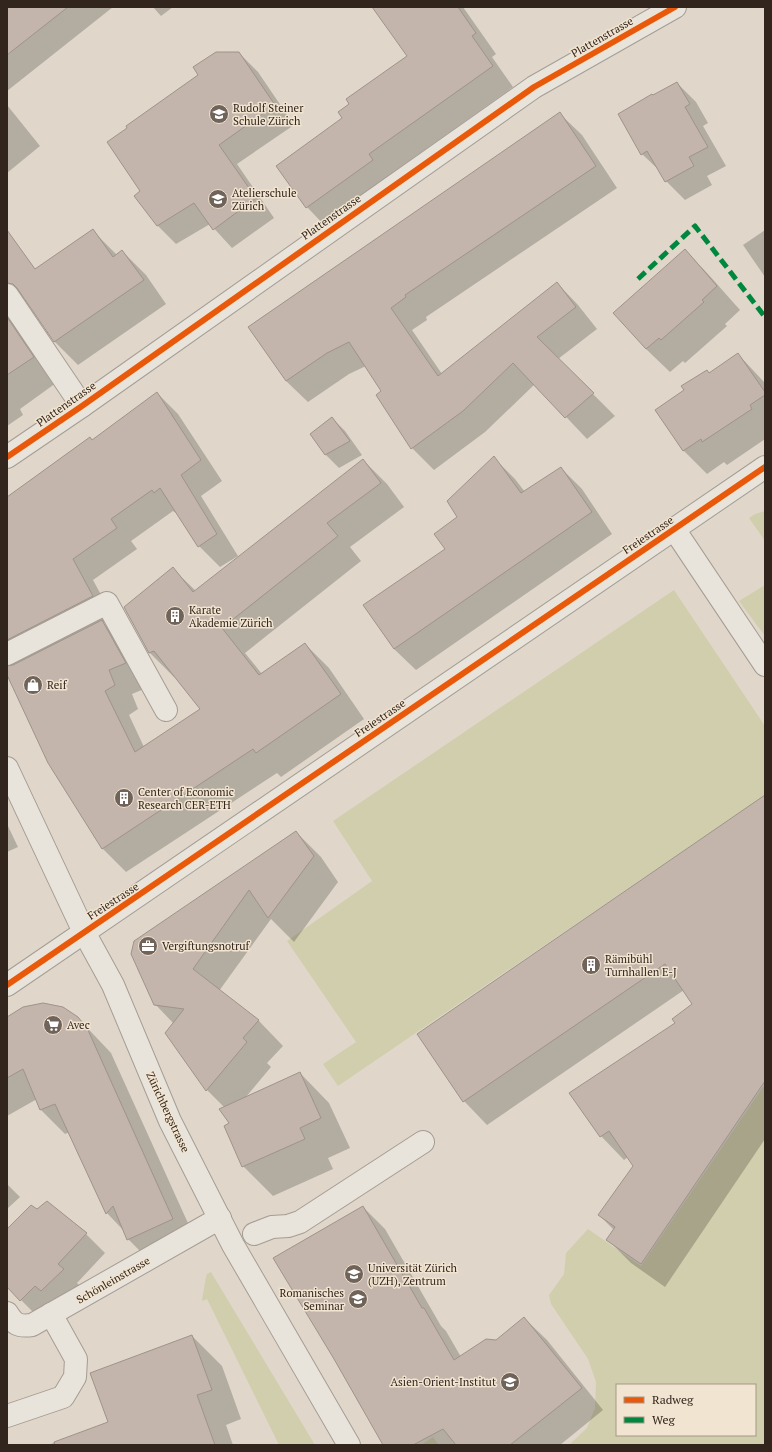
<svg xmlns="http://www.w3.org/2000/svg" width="772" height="1452" viewBox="0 0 772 1452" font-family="'PT Serif',serif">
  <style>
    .green { fill: #d1cead; fill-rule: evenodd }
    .shadow { fill: #0003 }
    .building { fill: #c3b5ab; stroke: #9f938a }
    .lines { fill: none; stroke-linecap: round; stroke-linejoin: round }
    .minor-casing { stroke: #a59d94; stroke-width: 24 }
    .minor { stroke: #e8e3db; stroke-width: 22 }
    .quiet { stroke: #00873e; stroke-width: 5; stroke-dasharray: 10 5; stroke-linecap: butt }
    .cycleway-casing { stroke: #f1e4d0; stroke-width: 8 }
    .cycleway { stroke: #e8590c; stroke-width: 6 }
    .labels { text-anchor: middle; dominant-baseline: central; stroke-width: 3; stroke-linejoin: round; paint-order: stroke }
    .street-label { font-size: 11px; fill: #32251d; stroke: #f1e4d0 }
    .poi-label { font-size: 11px; fill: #32251d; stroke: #f1e4d0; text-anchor: start }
  </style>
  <rect width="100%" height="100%" fill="#e0d7ca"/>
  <g class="green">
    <polygon points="765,511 765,541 749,518 755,514"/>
    <polygon points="765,585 765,636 739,601"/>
    <polygon points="674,590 765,726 765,795 338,1086 323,1064 356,1042 287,941 372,881 333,821"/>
    <path d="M 765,1084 L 765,1445 L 569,1445 L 587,1428 L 595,1408 L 596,1382 L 588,1359 L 551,1304 L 549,1295 L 564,1274 L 566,1253 L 588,1229 L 641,1266 ZM 617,1385 L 755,1385 L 755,1435 L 617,1435 Z"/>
    <polygon points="211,1272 315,1445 279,1445 207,1299 203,1301 202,1300 206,1277 207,1274"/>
    <polygon points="433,1437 439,1445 421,1445"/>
  </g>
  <g class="shadow">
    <polygon points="7,7 113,7 7,91"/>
    <polygon points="153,7 173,7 161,16"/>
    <polygon points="374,7 463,7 496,54 492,57 513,87 389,175 393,181 327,228 307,207 350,104 408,56"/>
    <polygon points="239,53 258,72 294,125 237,164 274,218 232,248 210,224 176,244 157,225 141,191 199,75"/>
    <polygon points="677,83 696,102 708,123 703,126 726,166 707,176 712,185 685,200 666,181 661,172 642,154 653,96"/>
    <polygon points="7,105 40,146 7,173"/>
    <polygon points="560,114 582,135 617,188 426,317 427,320 412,330 442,374 557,283 578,305 597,329 558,359 615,416 587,439 535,384 485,432 434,470 412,448 377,396 383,392 366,366 349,374 308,402 286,381"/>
    <polygon points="92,230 117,255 122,251 146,275 166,304 78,365 55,342 25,298 11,283 35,270"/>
    <polygon points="765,230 765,277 743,245"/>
    <polygon points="685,250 708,274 740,310 725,324 727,326 685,363 683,361 670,372 646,349 615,313"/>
    <polygon points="7,306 56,383 20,409 23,415 7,426"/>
    <polygon points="738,354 765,383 765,439 727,465 724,462 707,474 683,450"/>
    <polygon points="157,393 178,414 222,481 201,496 238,556 220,567 199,546 177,513 176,513 173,511 131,541 137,549 93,580 113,617 103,623 126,645 149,687 132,694 138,709 129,715 144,747 201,709 176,676 174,677 150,653 173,569 196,591 363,460 387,484 404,507 350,547 361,561 245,653 262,674 305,644 329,668 364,719 281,777 277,773 126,872 102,848 7,672 7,667 11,666 7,662 7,498 92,441"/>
    <polygon points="332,418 345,431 362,455 339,468 326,455 311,434"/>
    <polygon points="494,458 515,479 525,492 561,468 582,489 612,534 416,670 394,649 446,550 459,517"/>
    <polygon points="765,796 765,1139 665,1287 631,1263 608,1240 614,1230 599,1215 634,1166 628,1157 624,1160 601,1136 676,1024 694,1004 684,990 487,1125 464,1101 418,1034"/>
    <polygon points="7,824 18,847 7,852"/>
    <polygon points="296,832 321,857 338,882 294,942 271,919 219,991 259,1021 283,1046 267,1063 271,1067 245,1098 300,1073 329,1103 350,1148 328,1158 333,1169 273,1196 243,1166 231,1124 224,1107 207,1090 174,1024 155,1004"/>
    <polygon points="77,1017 111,1053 197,1243 152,1263 128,1239 124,1231 107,1213 77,1129 65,1134 41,1110 37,1099 7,1116 7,1018"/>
    <polygon points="7,1184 20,1197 7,1209"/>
    <polygon points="47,1202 86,1234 105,1253 77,1283 82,1288 40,1319 7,1286 7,1230 37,1211"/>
    <polygon points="363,1207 385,1229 441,1326 446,1331 461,1357 496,1341 524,1318 547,1340 603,1410 560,1445 384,1445"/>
    <polygon points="192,1336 222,1366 241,1419 226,1425 233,1445 48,1445 110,1423"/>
  </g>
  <g class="building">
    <polygon points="7,7 68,7 7,55"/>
    <polygon points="372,7 458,7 476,33 472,36 493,66 369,154 373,160 306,208 276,166 342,118 338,112 349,104 346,99 407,56"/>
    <polygon points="216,52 239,52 275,105 219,145 256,198 213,230 194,203 157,226 134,196 140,191 107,142 127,128 126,126 198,75 193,67"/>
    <polygon points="677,82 690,104 685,107 708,147 689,157 694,166 665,182 647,151 641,155 618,114 652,94 653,95"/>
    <polygon points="560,112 596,166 405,295 406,297 391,308 438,376 557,282 576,307 537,337 594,393 565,418 513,363 463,411 411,449 376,395 381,391 349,342 327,353 286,381 248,327"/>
    <polygon points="93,229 113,257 122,250 144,280 54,342 17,288 13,284 7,283 7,230 35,269"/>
    <polygon points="685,249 717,286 702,300 704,302 661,340 659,338 646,349 613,313"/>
    <polygon points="7,317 34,357 7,375"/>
    <polygon points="738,353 765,392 765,395 750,405 752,409 702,442 701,439 683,451 655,410 684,390 681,386 707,370 709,373"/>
    <polygon points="157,392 201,460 181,475 217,534 198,547 160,488 154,493 152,490 111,519 117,528 73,559 93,596 7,640 7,497 90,437 92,440"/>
    <polygon points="332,417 350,441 325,455 310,434"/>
    <polygon points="494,456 521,493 561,467 592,512 394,649 363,605 445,549 434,534 457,517 447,501"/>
    <polygon points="363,459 381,483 327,523 338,536 222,628 259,675 305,643 341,694 256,753 253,749 102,849 48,763 7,675 7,666 13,665 102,620 126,663 109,670 115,685 105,691 135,752 200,709 154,651 149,653 124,607 173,567 193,592"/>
    <polygon points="765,795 765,1081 641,1264 606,1240 615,1227 598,1215 633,1166 609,1131 600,1137 569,1093 675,1023 672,1019 692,1004 665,964 463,1102 417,1034"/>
    <polygon points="296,831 314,856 268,918 249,890 193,969 259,1020 243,1038 247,1042 206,1091 165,1033 184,1009 154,1005 131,954 134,941"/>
    <polygon points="43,1003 63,1007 78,1017 87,1028 173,1219 127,1240 113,1206 106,1214 55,1104 40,1110 23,1069 7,1078 7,1017 23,1007"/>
    <polygon points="300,1072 321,1118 300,1128 305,1139 242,1167 224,1126 229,1123 219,1109"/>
    <polygon points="47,1201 87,1233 58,1264 64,1269 41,1291 35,1286 20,1301 7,1287 7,1229 31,1205 37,1209"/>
    <polygon points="363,1206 422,1308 424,1308 454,1360 486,1339 496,1340 524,1317 582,1388 510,1445 456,1445 443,1429 413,1445 383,1445 334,1359 273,1258"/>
    <polygon points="192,1335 212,1390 197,1395 215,1445 55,1445 54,1442 108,1422 90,1373"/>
  </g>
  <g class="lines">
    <defs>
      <g id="minor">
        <polyline points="7,295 82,406"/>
        <polyline points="7,457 82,406 534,87 675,7"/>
        <polyline points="674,529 765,665"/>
        <polyline points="7,654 107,603 166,710"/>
        <polyline points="7,768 84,932 113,985 170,1121 233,1245 349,1445"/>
        <polyline points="7,985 765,467"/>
        <polyline points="254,1234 272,1227 288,1226 300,1222 423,1142"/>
        <path d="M 7,1313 C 14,1324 18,1327 32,1325 L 220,1218"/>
        <polyline points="7,1416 63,1397 75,1377 76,1359 51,1314"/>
      </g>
    </defs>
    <use href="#minor" class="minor-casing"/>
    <use href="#minor" class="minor"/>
    <polyline class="quiet" points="638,279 695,226 765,317"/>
    <defs>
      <g id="cycleway">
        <polyline points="7,457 82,406 534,87 675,7"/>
        <polyline points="7,985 765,467"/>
      </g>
    </defs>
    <use href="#cycleway" class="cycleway-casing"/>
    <use href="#cycleway" class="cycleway"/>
  </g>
  <defs>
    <symbol id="school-disc" viewBox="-11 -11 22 22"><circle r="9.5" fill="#6f635a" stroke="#f1e4d0"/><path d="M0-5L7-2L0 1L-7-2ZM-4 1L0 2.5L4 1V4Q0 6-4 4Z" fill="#fff"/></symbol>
    <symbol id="building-disc" viewBox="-11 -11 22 22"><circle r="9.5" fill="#6f635a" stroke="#f1e4d0"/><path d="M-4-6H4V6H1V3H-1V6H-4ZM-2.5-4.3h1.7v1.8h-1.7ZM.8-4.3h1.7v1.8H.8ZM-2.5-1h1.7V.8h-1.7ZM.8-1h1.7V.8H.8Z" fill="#fff"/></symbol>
    <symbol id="shop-disc" viewBox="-11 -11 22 22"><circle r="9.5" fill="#6f635a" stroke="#f1e4d0"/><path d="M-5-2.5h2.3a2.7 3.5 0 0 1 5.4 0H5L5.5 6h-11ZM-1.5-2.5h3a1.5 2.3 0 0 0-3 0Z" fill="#fff"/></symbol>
    <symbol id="office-disc" viewBox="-11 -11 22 22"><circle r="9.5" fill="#6f635a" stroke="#f1e4d0"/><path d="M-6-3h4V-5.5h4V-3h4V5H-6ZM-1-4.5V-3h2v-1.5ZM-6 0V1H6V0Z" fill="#fff"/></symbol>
    <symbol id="supermarket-disc" viewBox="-11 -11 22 22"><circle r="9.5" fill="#6f635a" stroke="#f1e4d0"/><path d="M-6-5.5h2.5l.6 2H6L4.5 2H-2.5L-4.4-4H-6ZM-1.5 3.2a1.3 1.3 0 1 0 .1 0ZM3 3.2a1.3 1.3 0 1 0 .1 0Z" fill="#fff"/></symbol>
    <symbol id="university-disc" viewBox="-11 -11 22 22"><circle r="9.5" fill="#6f635a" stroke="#f1e4d0"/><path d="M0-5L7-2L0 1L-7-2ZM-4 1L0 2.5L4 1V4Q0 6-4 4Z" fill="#fff"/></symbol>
  </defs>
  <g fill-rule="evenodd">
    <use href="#school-disc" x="208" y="103" width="22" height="22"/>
    <use href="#school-disc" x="207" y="188" width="22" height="22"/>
    <use href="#building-disc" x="164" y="605" width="22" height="22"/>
    <use href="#shop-disc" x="22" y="674" width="22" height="22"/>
    <use href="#building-disc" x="113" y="787" width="22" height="22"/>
    <use href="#office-disc" x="137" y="935" width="22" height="22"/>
    <use href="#building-disc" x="580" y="954" width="22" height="22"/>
    <use href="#supermarket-disc" x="42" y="1014" width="22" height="22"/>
    <use href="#university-disc" x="343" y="1263" width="22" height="22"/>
    <use href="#university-disc" x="347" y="1288" width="22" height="22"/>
    <use href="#university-disc" x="499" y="1371" width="22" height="22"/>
  </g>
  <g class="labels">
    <g class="street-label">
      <text transform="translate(602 37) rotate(-30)">Plattenstrasse</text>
      <text transform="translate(331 217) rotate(-35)">Plattenstrasse</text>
      <text transform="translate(66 404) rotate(-35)">Plattenstrasse</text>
      <text transform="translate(648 535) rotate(-34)">Freiestrasse</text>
      <text transform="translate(380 718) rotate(-34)">Freiestrasse</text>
      <text transform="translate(113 901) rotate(-33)">Freiestrasse</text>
      <text transform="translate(168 1112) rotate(65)">Zürichbergstrasse</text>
      <text transform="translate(113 1280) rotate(-30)">Schönleinstrasse</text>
    </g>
    <g class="poi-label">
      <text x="233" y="108">Rudolf Steiner<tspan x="233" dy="13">Schule Zürich</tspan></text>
      <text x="232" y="193">Atelierschule<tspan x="232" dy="13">Zürich</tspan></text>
      <text x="189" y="610">Karate<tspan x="189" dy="13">Akademie Zürich</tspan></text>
      <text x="47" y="685">Reif</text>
      <text x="138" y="792">Center of Economic<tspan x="138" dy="13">Research CER-ETH</tspan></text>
      <text x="162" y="946">Vergiftungsnotruf</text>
      <text x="605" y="959">Rämibühl<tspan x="605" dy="13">Turnhallen E-J</tspan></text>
      <text x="67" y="1025">Avec</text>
      <text x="368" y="1268">Universität Zürich<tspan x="368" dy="13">(UZH), Zentrum</tspan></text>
      <text x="344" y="1293" text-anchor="end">Romanisches<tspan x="344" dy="13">Seminar</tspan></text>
      <text x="496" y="1382" text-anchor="end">Asien-Orient-Institut</text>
    </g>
  </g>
  <rect width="772" height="1452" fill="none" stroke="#32251d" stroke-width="16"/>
  <rect x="616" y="1384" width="140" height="52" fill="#f1e4d0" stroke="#a59888"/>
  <rect x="624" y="1397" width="20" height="6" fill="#e8590c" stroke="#a59888"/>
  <text x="652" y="1404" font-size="12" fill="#32251d">Radweg</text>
  <rect x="624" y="1417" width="20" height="6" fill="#00873e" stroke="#a59888"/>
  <text x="652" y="1424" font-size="12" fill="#32251d">Weg</text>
</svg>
